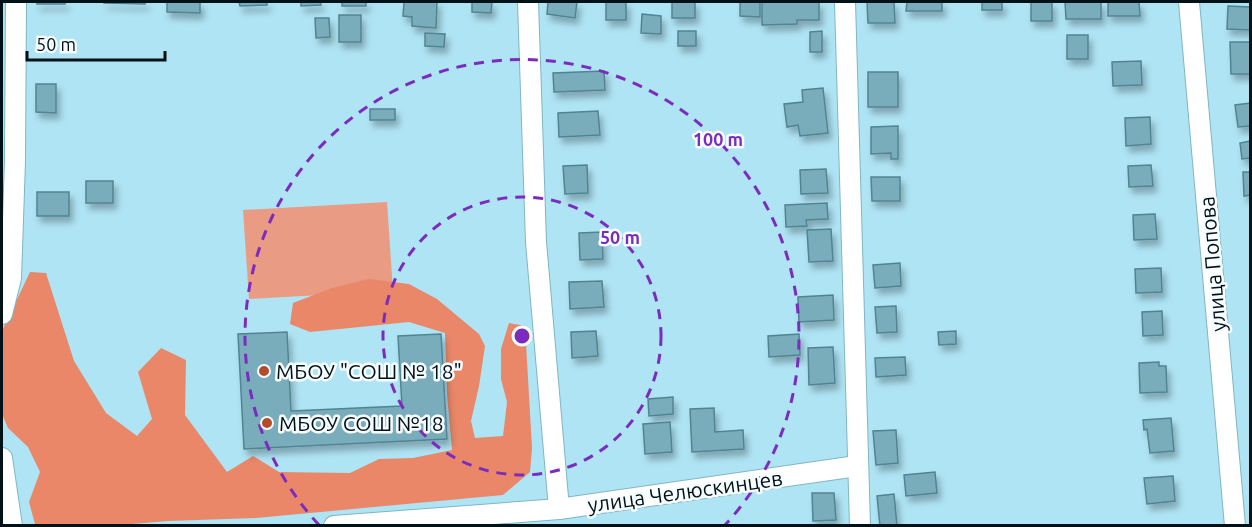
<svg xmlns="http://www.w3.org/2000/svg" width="1252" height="527" viewBox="0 0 1252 527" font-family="Ubuntu,sans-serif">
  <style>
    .green { fill: #e99b83 }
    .forest { fill: #e98768 }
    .building { fill: #7aadbc; stroke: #518492; stroke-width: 1.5; filter: url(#shadow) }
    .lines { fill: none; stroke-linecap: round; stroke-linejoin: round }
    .street-casing { stroke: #81b5c4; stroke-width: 22 }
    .street { stroke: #fff; stroke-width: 20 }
    .ring { fill: none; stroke: #7b2cbf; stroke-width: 3; stroke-dasharray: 10 8 }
    .poi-dot { fill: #b44c29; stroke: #f7fcfe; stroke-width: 2 }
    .labels { text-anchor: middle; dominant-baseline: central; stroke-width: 5; stroke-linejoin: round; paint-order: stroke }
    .street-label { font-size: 21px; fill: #001117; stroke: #f7fcfe }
    .poi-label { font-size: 21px; fill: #001117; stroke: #f7fcfe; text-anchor: start }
    .centre { fill: #7b2cbf; stroke: #f7fcfe; stroke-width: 3 }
    .ring-label { font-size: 18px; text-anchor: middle; font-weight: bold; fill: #7b2cbf; stroke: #f7fcfe; stroke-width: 5; stroke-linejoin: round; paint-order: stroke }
  </style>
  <defs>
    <filter id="shadow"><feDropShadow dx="3.5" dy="6" stdDeviation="3" flood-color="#0004"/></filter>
  </defs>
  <rect width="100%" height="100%" fill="#afe4f4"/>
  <polygon class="green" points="387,202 393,291 249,299 243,210"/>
  <polygon class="forest" points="30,272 46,273 74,361 106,413 137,436 152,419 138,372 161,348 186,360 185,415 227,472 253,456 279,472 350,473 379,459 413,458 452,450 447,394 445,333 409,322 310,332 290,324 293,303 332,288 369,279 409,284 437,299 479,334 485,346 479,386 471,421 475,438 503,436 507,402 501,379 501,349 509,323 525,326 532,448 530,472 503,495 256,518 168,521 108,526 35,524 29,502 40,472 28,447 8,428 2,414 2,331"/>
  <g class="building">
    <rect x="37" y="2" width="28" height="2"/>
    <polygon points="167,2 200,2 200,13 167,12"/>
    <polygon points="239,2 267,2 267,5 240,6"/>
    <polygon points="301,2 320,2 321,5 301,6"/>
    <rect x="342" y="2" width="24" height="4"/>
    <polygon points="404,2 437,2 436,28 412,26 412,17 403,16"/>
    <polygon points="472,2 492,2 491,13 472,12"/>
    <polygon points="548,2 577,2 575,18 547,14"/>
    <rect x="606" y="2" width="20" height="18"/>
    <rect x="672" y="2" width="23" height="16"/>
    <polygon points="740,2 760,2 760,17 740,16"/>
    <polygon points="762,2 819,2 819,20 797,20 797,24 762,25"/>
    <polygon points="867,2 894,2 895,23 868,23"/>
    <polygon points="907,2 942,2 942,11 906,11"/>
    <rect x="982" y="2" width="20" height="8"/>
    <rect x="1031" y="2" width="21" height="19"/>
    <polygon points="1065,2 1101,2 1101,19 1066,19"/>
    <polygon points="1108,2 1139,2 1140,16 1108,16"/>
    <polygon points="104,3 104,2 145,2 145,4"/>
    <polygon points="1228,6 1250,7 1250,30 1227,29"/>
    <polygon points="642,14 661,16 661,34 641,33"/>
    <rect x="339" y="15" width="22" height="27"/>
    <polygon points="315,18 329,18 330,37 316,38"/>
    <rect x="678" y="31" width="18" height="15"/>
    <polygon points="822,31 822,52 810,52 810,32"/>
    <polygon points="425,33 445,34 444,47 425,46"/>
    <rect x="1067" y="35" width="21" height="24"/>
    <polygon points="1230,42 1250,42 1250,74 1231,74"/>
    <polygon points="1141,61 1142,85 1113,86 1112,62"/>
    <polygon points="604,71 605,90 554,92 553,73"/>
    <rect x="868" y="72" width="30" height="35"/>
    <polygon points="36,84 56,84 56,113 36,112"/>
    <polygon points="823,88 828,133 800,136 798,125 787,127 784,104 803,102 802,90"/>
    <polygon points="1250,103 1250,126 1238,127 1235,105"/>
    <rect x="370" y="109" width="25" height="11"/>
    <polygon points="598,111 600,135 559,137 558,113"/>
    <polygon points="1150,117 1151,144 1126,146 1125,118"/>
    <polygon points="898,126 898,159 891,159 891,153 871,154 871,127"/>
    <polygon points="1250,141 1250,158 1242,159 1240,143"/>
    <polygon points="587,165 588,193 565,194 563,166"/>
    <polygon points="1151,165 1153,186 1129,187 1128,166"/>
    <polygon points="826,169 828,193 801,194 800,170"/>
    <polygon points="1243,172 1250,172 1250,195 1244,196"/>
    <polygon points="871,177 900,177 900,201 872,201"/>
    <rect x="86" y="181" width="27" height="22"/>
    <rect x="37" y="192" width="32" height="24"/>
    <polygon points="827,203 828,219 806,220 807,226 786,227 785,205"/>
    <polygon points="1155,214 1157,239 1134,240 1133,215"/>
    <polygon points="831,229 833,261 809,262 807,230"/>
    <polygon points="602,232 603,259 580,260 579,233"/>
    <polygon points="900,263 901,286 875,288 873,265"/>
    <polygon points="1161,268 1162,292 1136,293 1135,269"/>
    <polygon points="602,281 604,307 570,309 569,282"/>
    <polygon points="833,295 834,320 799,322 798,297"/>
    <polygon points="896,306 897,332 877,333 875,307"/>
    <polygon points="1162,311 1163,335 1143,336 1142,312"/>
    <polygon points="596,331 598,356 572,358 571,332"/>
    <polygon points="956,331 956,344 939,345 938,332"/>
    <polygon points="287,332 291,411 402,406 398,336 441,334 447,439 244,449 238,334"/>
    <polygon points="799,334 800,355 769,357 768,336"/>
    <polygon points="833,347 835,383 809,385 808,348"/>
    <polygon points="905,357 906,375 876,377 875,358"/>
    <polygon points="1159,362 1159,366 1166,366 1167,392 1140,393 1139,363"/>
    <polygon points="673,397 673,414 649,416 648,399"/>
    <polygon points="714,408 715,432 743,430 744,449 692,452 690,409"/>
    <polygon points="1171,418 1174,451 1150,453 1147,429 1144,430 1143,420"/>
    <polygon points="670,422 672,452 645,454 643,424"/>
    <polygon points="896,430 898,463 876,465 873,431"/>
    <polygon points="935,472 937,493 906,496 904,475"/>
    <polygon points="1173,476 1175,501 1147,504 1144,478"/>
    <polygon points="812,493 834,493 836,520 813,521"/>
    <polygon points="894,494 897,526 880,526 877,496"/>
  </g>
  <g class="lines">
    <defs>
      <g id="street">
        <polyline points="528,2 536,242 559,509"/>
        <polyline points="845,2 860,526"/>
        <polyline points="1189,2 1235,526"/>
        <polyline points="2,314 11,278 15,161 16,2"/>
        <polyline points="2,458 12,526"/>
        <polyline points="334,526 559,509 857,466"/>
      </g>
    </defs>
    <use href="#street" class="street-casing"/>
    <use href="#street" class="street"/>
  </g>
  <g class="ring">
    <circle cx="522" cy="336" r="139"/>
    <path d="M319 525A277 277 0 1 1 725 525"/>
  </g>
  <g class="poi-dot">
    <circle cx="264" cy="371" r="6"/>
    <circle cx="267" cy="423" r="6"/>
  </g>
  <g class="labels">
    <g class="street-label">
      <text transform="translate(1212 264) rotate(-95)">улица Попова</text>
      <text transform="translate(685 491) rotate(-8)">улица Челюскинцев</text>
    </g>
    <g class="poi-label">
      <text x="276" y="371">МБОУ "СОШ № 18"</text>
      <text x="279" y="423">МБОУ СОШ №18</text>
    </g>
  </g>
  <circle cx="522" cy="336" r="9" class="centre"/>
  <g class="ring-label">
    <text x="718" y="146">100 m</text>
    <text x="620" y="244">50 m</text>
  </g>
  <rect width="1252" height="527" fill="none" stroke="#001117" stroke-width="6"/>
  <path d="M27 51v9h138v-9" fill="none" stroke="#001117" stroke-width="3"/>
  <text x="36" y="51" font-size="18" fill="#001117" stroke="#f7fcfe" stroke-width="4.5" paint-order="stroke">50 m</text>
</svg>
